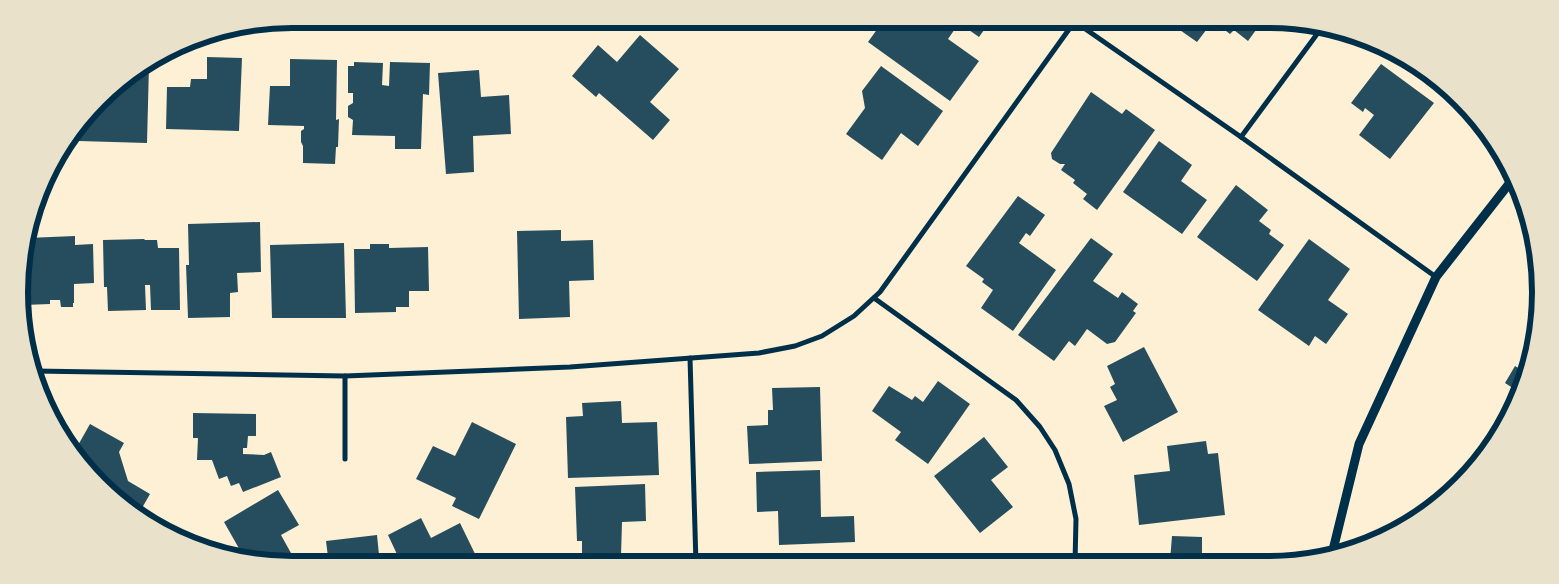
<svg xmlns="http://www.w3.org/2000/svg" width="1559" height="584" viewBox="0 0 1559 584" font-family="Ubuntu,sans-serif">
  <style>
    .building { fill: #264d5e }
    .lines { fill: none; stroke-linecap: round; stroke-linejoin: round }
    .minor { stroke: #003049; stroke-width: 5 }
    .tertiary { stroke: #003049; stroke-width: 9 }
    .rim { fill: none; stroke: #003049; stroke-width: 6 }
  </style>
  <rect width="100%" height="100%" fill="#fdf0d5"/>
  <g class="building">
    <polygon points="879,19 992,19 979,37 959,23 948,39 979,61 950,101 868,42 878,28 875,25"/>
    <polygon points="1169,19 1264,19 1248,41 1234,30 1230,34 1213,21 1197,42 1167,21"/>
    <polygon points="640,35 679,69 650,102 670,120 653,140 599,93 596,97 572,76 598,45 617,62"/>
    <polygon points="207,57 242,58 239,131 166,129 167,87 190,87 191,79 207,79"/>
    <polygon points="290,59 337,60 336,120 339,119 338,147 336,147 335,164 303,163 303,146 301,142 301,131 304,129 304,126 268,125 270,86 290,86"/>
    <polygon points="354,62 383,63 382,85 389,86 390,62 430,63 429,95 423,94 421,149 395,149 395,136 352,135 353,120 348,117 348,106 353,103 353,93 348,93 348,66 354,66"/>
    <polygon points="1381,64 1434,103 1390,159 1359,135 1374,115 1365,108 1363,112 1351,103"/>
    <polygon points="149,65 147,143 79,141 79,126 112,86"/>
    <polygon points="881,66 943,111 918,146 901,133 882,160 846,134 865,108 862,91"/>
    <polygon points="479,70 481,97 509,95 511,134 473,136 474,172 446,174 438,73"/>
    <polygon points="1091,92 1122,114 1126,109 1155,130 1097,210 1083,199 1087,194 1073,183 1075,180 1061,170 1065,164 1060,164 1052,159 1051,153"/>
    <polygon points="1159,141 1192,165 1181,181 1207,200 1182,234 1123,192"/>
    <polygon points="1236,185 1268,210 1259,221 1271,230 1269,234 1284,245 1257,281 1197,237"/>
    <polygon points="1018,196 1045,215 1030,236 1026,233 1019,243 1056,270 1013,331 981,308 993,290 982,282 984,279 966,266"/>
    <polygon points="260,222 261,272 237,273 238,292 230,293 230,317 188,318 186,265 189,265 188,224"/>
    <polygon points="561,230 561,241 593,240 594,280 569,281 570,317 519,319 517,231"/>
    <polygon points="75,236 75,245 93,244 94,283 74,284 74,303 73,303 73,307 61,307 60,300 50,300 50,304 24,305 22,253 27,238"/>
    <polygon points="1091,238 1113,254 1093,281 1118,298 1122,292 1138,304 1133,311 1136,313 1115,342 1107,344 1087,329 1075,346 1069,341 1054,361 1018,335"/>
    <polygon points="144,239 145,240 157,240 158,248 179,248 180,310 151,310 150,285 145,285 146,310 108,311 107,287 104,287 103,240"/>
    <polygon points="1309,239 1350,269 1328,300 1348,314 1326,344 1315,336 1309,346 1258,310"/>
    <polygon points="344,243 346,318 272,318 270,245"/>
    <polygon points="370,244 389,244 389,248 428,247 429,291 409,291 409,307 396,307 396,312 355,313 354,249 370,249"/>
    <polygon points="1144,347 1178,412 1123,442 1104,406 1117,400 1110,387 1115,384 1107,366"/>
    <polygon points="1529,365 1519,392 1505,383 1515,366 1525,372"/>
    <polygon points="938,381 970,404 928,464 895,440 901,432 872,411 889,386 912,400 915,396 923,402"/>
    <polygon points="820,387 822,461 749,464 747,426 768,425 768,410 773,410 772,388"/>
    <polygon points="621,401 622,423 657,422 659,475 568,478 566,417 583,416 582,403"/>
    <polygon points="193,413 256,414 256,436 248,436 247,448 243,448 243,454 264,455 271,452 281,477 243,492 239,483 231,486 227,476 219,479 212,460 197,460 198,438 193,438"/>
    <polygon points="472,422 516,444 479,519 452,506 456,498 416,479 433,446 455,456"/>
    <polygon points="90,424 124,443 119,452 128,481 150,494 138,515 126,509 66,445 67,442 77,447"/>
    <polygon points="984,437 1008,467 991,480 1013,507 980,533 934,476"/>
    <polygon points="1206,441 1208,454 1218,453 1225,515 1139,525 1134,475 1170,471 1167,446"/>
    <polygon points="820,470 821,517 854,516 855,542 779,545 778,511 757,512 756,472"/>
    <polygon points="645,484 646,521 622,522 621,556 582,558 582,541 577,541 575,487"/>
    <polygon points="278,490 299,525 281,535 297,564 294,565 245,559 224,522"/>
    <polygon points="421,518 431,538 460,523 478,560 467,565 402,565 388,535"/>
    <polygon points="377,535 380,565 329,565 326,541"/>
    <polygon points="1172,536 1202,537 1202,557 1209,557 1209,563 1139,563 1140,560 1170,561"/>
    <polygon points="997,553 997,564 949,564 948,556"/>
    <polygon points="788,554 850,558 850,564 787,564"/>
  </g>
  <g class="lines">
    <g class="minor">
      <polyline points="433,19 546,22 547,19"/>
      <polyline points="1071,19 1241,137 1436,277"/>
      <polyline points="1241,137 1323,26"/>
      <polyline points="874,298 1016,400 1040,427 1055,450 1069,484 1076,519 1075,563"/>
      <polyline points="690,358 696,564"/>
      <polyline points="34,371 345,376 570,367 759,353 795,346 822,336 854,316 880,292 1075,21"/>
      <polyline points="345,459 345,376"/>
    </g>
    <polyline class="tertiary" points="1332,554 1359,444 1436,277 1512,180"/>
  </g>
  <path d="M0 0H1559V584H0ZM292 28H1268A264 264 0 0 1 1532 292V292A264 264 0 0 1 1268 556H292A264 264 0 0 1 28 292V292A264 264 0 0 1 292 28Z" fill="#e9e1ca" fill-rule="evenodd"/>
  <path class="rim" d="M292 28H1268A264 264 0 0 1 1532 292V292A264 264 0 0 1 1268 556H292A264 264 0 0 1 28 292V292A264 264 0 0 1 292 28Z"/>
</svg>
